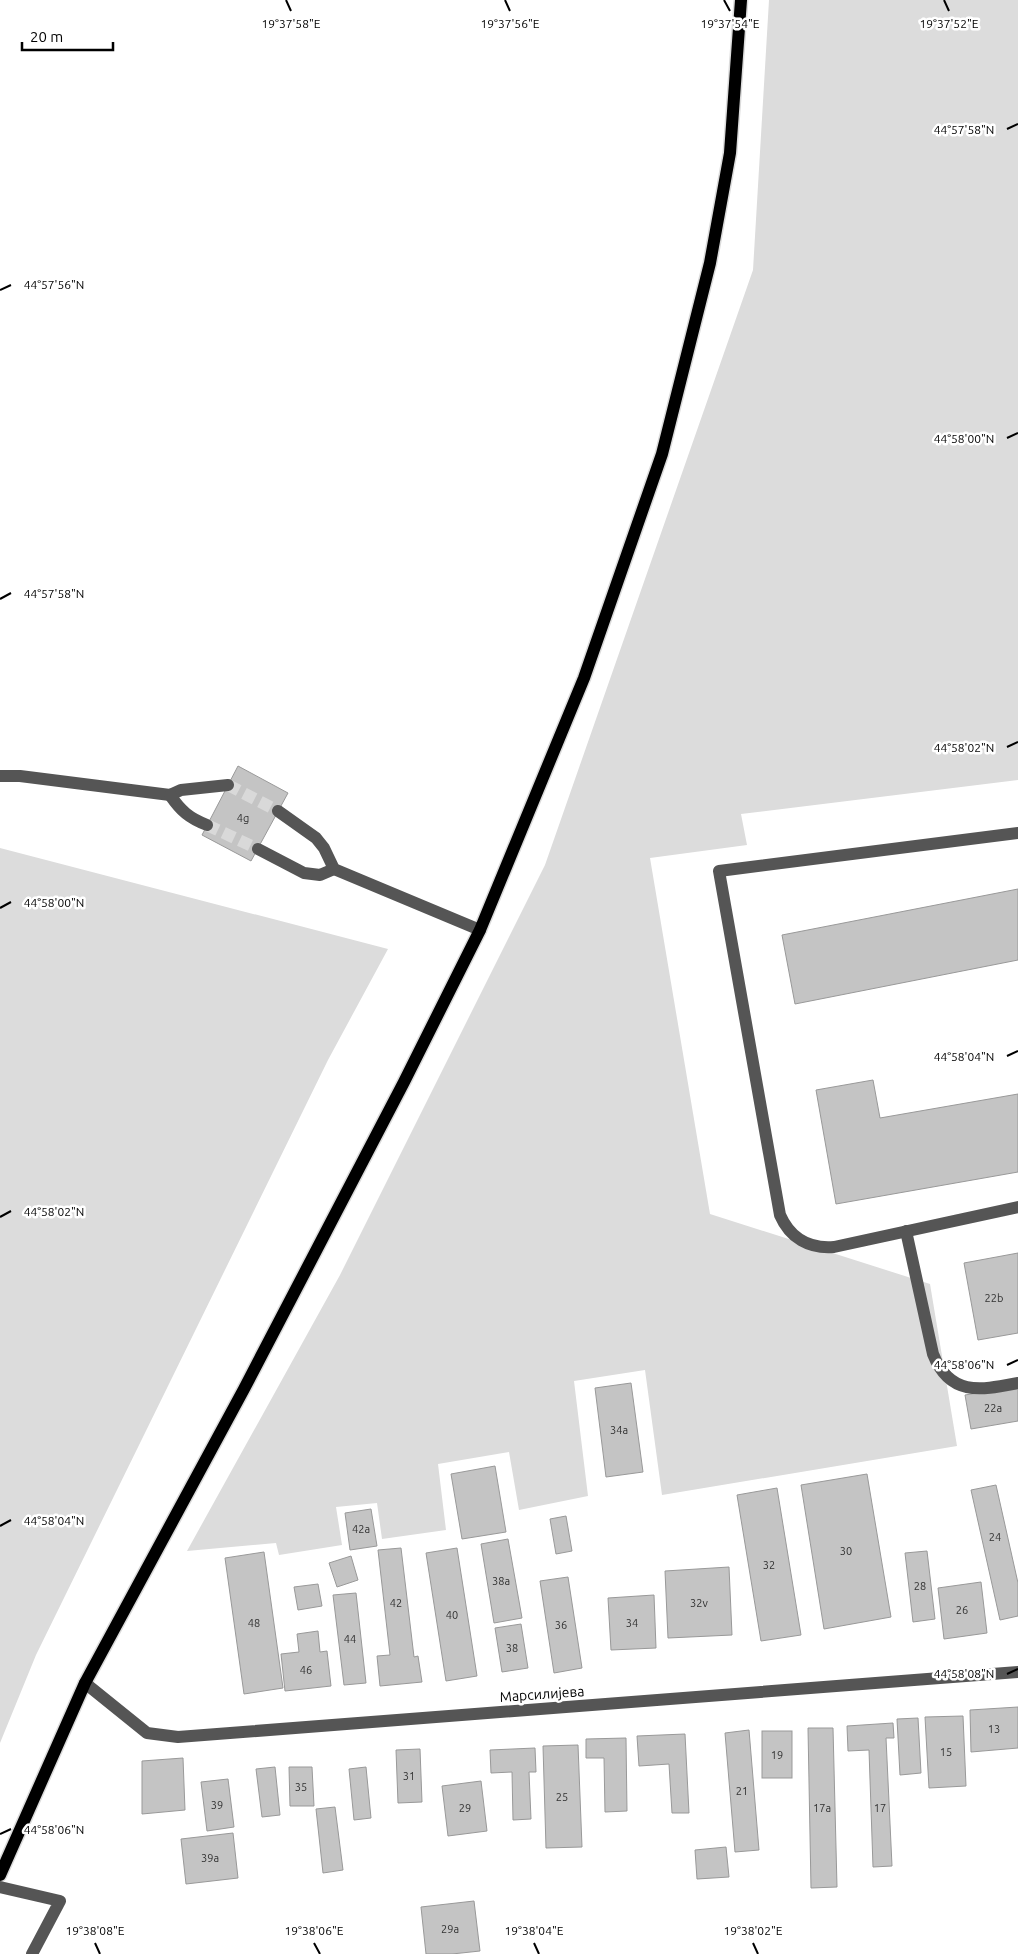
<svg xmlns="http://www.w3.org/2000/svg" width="1018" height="1954" viewBox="0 0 1018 1954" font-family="Ubuntu,sans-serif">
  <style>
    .green { fill: #dcdcdc }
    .building { fill: #c4c4c4; stroke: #999 }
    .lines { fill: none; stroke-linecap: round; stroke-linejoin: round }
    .minor-tunnel { stroke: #d9d9d9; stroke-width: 12; stroke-dasharray: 12 6; stroke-linecap: butt }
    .major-casing { stroke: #dbdbdb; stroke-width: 15 }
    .minor { stroke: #555; stroke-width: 12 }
    .major { stroke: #000; stroke-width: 12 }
    .ticks { fill: none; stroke: #000; stroke-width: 2 }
    .labels { text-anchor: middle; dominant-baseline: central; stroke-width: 5; stroke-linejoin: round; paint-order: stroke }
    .number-label { font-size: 11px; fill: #313131 }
    .street-label { font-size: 14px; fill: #000; stroke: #fff }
    .ticks-label { font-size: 12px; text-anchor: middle; fill: #000; stroke: #fff; stroke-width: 5; stroke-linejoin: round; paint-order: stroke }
  </style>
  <rect width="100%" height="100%" fill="#fff"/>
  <g class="green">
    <polygon points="769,0 1018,0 1018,780 741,814 747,845 650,858 710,1214 930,1284 957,1446 662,1495 645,1370 574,1381 588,1496 519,1510 509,1452 438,1464 446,1530 382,1539 377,1503 336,1507 342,1545 279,1555 276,1543 187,1551 340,1275 545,865 753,270"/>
    <polygon points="0,848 388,949 328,1060 36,1655 0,1743"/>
  </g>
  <g class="building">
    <polygon points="238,766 288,793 251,861 202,835"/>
    <polygon points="1018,889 1018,960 795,1004 782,935"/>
    <polygon points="873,1080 880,1118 1018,1094 1018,1172 836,1204 816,1090"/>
    <polygon points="1018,1253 1018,1333 978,1340 964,1263"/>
    <polygon points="631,1383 643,1472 606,1477 595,1388"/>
    <polygon points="1018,1386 1018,1421 971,1429 965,1395"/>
    <polygon points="495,1466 506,1532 462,1539 451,1474"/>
    <polygon points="867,1474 891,1617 824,1629 801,1485"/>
    <polygon points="996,1485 1018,1583 1018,1616 1000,1620 971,1490"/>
    <polygon points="777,1488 801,1635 761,1641 737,1495"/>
    <polygon points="371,1509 377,1546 350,1550 345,1513"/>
    <polygon points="566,1516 572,1551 556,1554 550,1519"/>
    <polygon points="508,1539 522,1618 494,1623 481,1544"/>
    <polygon points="401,1548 414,1657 418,1656 422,1682 380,1686 377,1656 390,1655 378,1550"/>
    <polygon points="457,1548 477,1676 446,1681 426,1553"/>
    <polygon points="927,1551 935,1619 913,1622 905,1553"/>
    <polygon points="264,1552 283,1688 244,1694 225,1558"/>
    <polygon points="351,1556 358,1580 337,1587 329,1563"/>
    <polygon points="729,1567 732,1635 668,1638 665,1571"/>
    <polygon points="568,1577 582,1668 554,1673 540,1581"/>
    <polygon points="981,1582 987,1633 944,1639 938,1588"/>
    <polygon points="318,1584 322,1606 298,1610 294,1587"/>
    <polygon points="356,1593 366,1683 344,1685 333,1595"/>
    <polygon points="654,1595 656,1648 611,1650 608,1598"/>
    <polygon points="521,1624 528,1668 502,1672 495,1628"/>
    <polygon points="318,1631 320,1652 327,1651 331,1686 285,1691 281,1654 299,1652 297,1634"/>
    <polygon points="1018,1707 1018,1748 971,1752 970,1710"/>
    <polygon points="963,1716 966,1786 929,1788 925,1717"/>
    <polygon points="918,1718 921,1773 900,1775 897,1719"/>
    <polygon points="893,1723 894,1738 886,1738 892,1866 873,1867 869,1750 848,1751 847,1726"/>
    <polygon points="808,1728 833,1728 837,1887 811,1888"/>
    <polygon points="749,1730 759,1850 735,1852 725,1733"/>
    <rect x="762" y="1731" width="30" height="47"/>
    <polygon points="685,1734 689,1813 672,1813 669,1764 639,1766 637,1736"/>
    <polygon points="626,1738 627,1811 605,1812 604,1758 586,1758 586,1739"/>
    <polygon points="578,1745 582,1847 546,1848 543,1746"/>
    <polygon points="535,1748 536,1772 529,1772 531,1819 513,1820 512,1772 491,1773 490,1750"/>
    <polygon points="420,1749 422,1802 398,1803 396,1750"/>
    <polygon points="183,1758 185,1810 142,1814 142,1761"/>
    <polygon points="275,1767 280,1815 262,1817 256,1769"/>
    <polygon points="289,1767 312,1767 314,1806 290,1806"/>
    <polygon points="366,1767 371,1818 354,1820 349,1769"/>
    <polygon points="228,1779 234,1827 207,1831 201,1782"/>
    <polygon points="481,1781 487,1831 448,1836 442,1786"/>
    <polygon points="335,1807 343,1870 323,1873 316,1809"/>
    <polygon points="233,1833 238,1878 186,1884 181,1839"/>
    <polygon points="726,1847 729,1877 697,1879 695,1850"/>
    <polygon points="474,1901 480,1951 452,1954 426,1954 421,1907"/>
  </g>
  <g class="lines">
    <g class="minor-tunnel">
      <polyline points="228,785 278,811"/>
      <polyline points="207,825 258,849"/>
    </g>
    <defs>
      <polyline id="major" points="0,1875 85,1683 244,1389 404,1082 480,930 584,678 662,454 710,263 730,153 741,0"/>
    </defs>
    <use href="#major" class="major-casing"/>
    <g class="minor">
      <polyline points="0,776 20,776 170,795 181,790 228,785"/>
      <path d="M 170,795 C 181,811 189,818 207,825"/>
      <polyline points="278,811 316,838 324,848 334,869 480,930"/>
      <path d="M 1018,833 L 719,871 L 780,1215 C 790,1238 809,1249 834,1247 L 1018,1207"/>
      <polyline points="258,849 304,873 320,875 334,869"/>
      <path d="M 906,1231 L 933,1354 C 950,1397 981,1390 1018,1383"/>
      <polyline points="85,1683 147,1733 178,1737 1018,1672"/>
      <polyline points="0,1887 60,1901 32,1954"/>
    </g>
    <use href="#major" class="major"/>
  </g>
  <path class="ticks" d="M 286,0 L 291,11M 505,0 L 510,11M 724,0 L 730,11M 944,0 L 949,11M 1007,129 L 1018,124M 0,290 L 11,285M 1007,438 L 1018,433M 0,599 L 11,593M 1007,747 L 1018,742M 0,908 L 11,902M 1007,1056 L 1018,1051M 0,1217 L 11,1211M 1007,1365 L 1018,1360M 0,1526 L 11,1520M 1007,1674 L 1018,1669M 0,1834 L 11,1829M 95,1943 L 100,1954M 314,1943 L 320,1954M 534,1943 L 539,1954M 753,1943 L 758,1954"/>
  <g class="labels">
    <g class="number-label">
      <text x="243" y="818">4g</text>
      <text x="994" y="1298">22b</text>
      <text x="993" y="1408">22a</text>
      <text x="619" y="1430">34a</text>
      <text x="361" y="1529">42a</text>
      <text x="995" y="1537">24</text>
      <text x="846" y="1551">30</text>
      <text x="769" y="1565">32</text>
      <text x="501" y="1581">38a</text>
      <text x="920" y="1586">28</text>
      <text x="396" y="1603">42</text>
      <text x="699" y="1603">32v</text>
      <text x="962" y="1610">26</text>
      <text x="452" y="1615">40</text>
      <text x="254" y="1623">48</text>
      <text x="632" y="1623">34</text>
      <text x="561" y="1625">36</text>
      <text x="350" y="1639">44</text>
      <text x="512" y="1648">38</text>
      <text x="306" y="1670">46</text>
      <text x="994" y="1729">13</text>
      <text x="946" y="1752">15</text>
      <text x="777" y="1755">19</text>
      <text x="409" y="1776">31</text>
      <text x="301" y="1787">35</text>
      <text x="742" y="1791">21</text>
      <text x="562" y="1797">25</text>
      <text x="217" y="1805">39</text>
      <text x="465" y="1808">29</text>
      <text x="822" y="1808">17a</text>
      <text x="880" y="1808">17</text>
      <text x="210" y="1858">39a</text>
      <text x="450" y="1929">29a</text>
    </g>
    <g class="street-label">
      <text transform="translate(542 1694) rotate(-4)">Марсилијева</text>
    </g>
  </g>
  <g class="ticks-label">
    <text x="291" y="28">19°37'58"E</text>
    <text x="510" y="28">19°37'56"E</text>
    <text x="730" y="28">19°37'54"E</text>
    <text x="949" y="28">19°37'52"E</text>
    <text x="964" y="134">44°57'58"N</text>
    <text x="54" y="289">44°57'56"N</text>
    <text x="964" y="443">44°58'00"N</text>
    <text x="54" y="598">44°57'58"N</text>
    <text x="964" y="752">44°58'02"N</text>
    <text x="54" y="907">44°58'00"N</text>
    <text x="964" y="1061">44°58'04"N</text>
    <text x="54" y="1216">44°58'02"N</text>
    <text x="964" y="1369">44°58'06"N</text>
    <text x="54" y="1525">44°58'04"N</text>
    <text x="964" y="1678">44°58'08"N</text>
    <text x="54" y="1834">44°58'06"N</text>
    <text x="95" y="1935">19°38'08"E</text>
    <text x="314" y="1935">19°38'06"E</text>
    <text x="534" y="1935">19°38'04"E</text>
    <text x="753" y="1935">19°38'02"E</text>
  </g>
  <path d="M22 42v8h91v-8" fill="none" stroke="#000000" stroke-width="2.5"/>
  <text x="30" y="42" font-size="15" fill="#000000" stroke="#ffffff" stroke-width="4" paint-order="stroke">20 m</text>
</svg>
